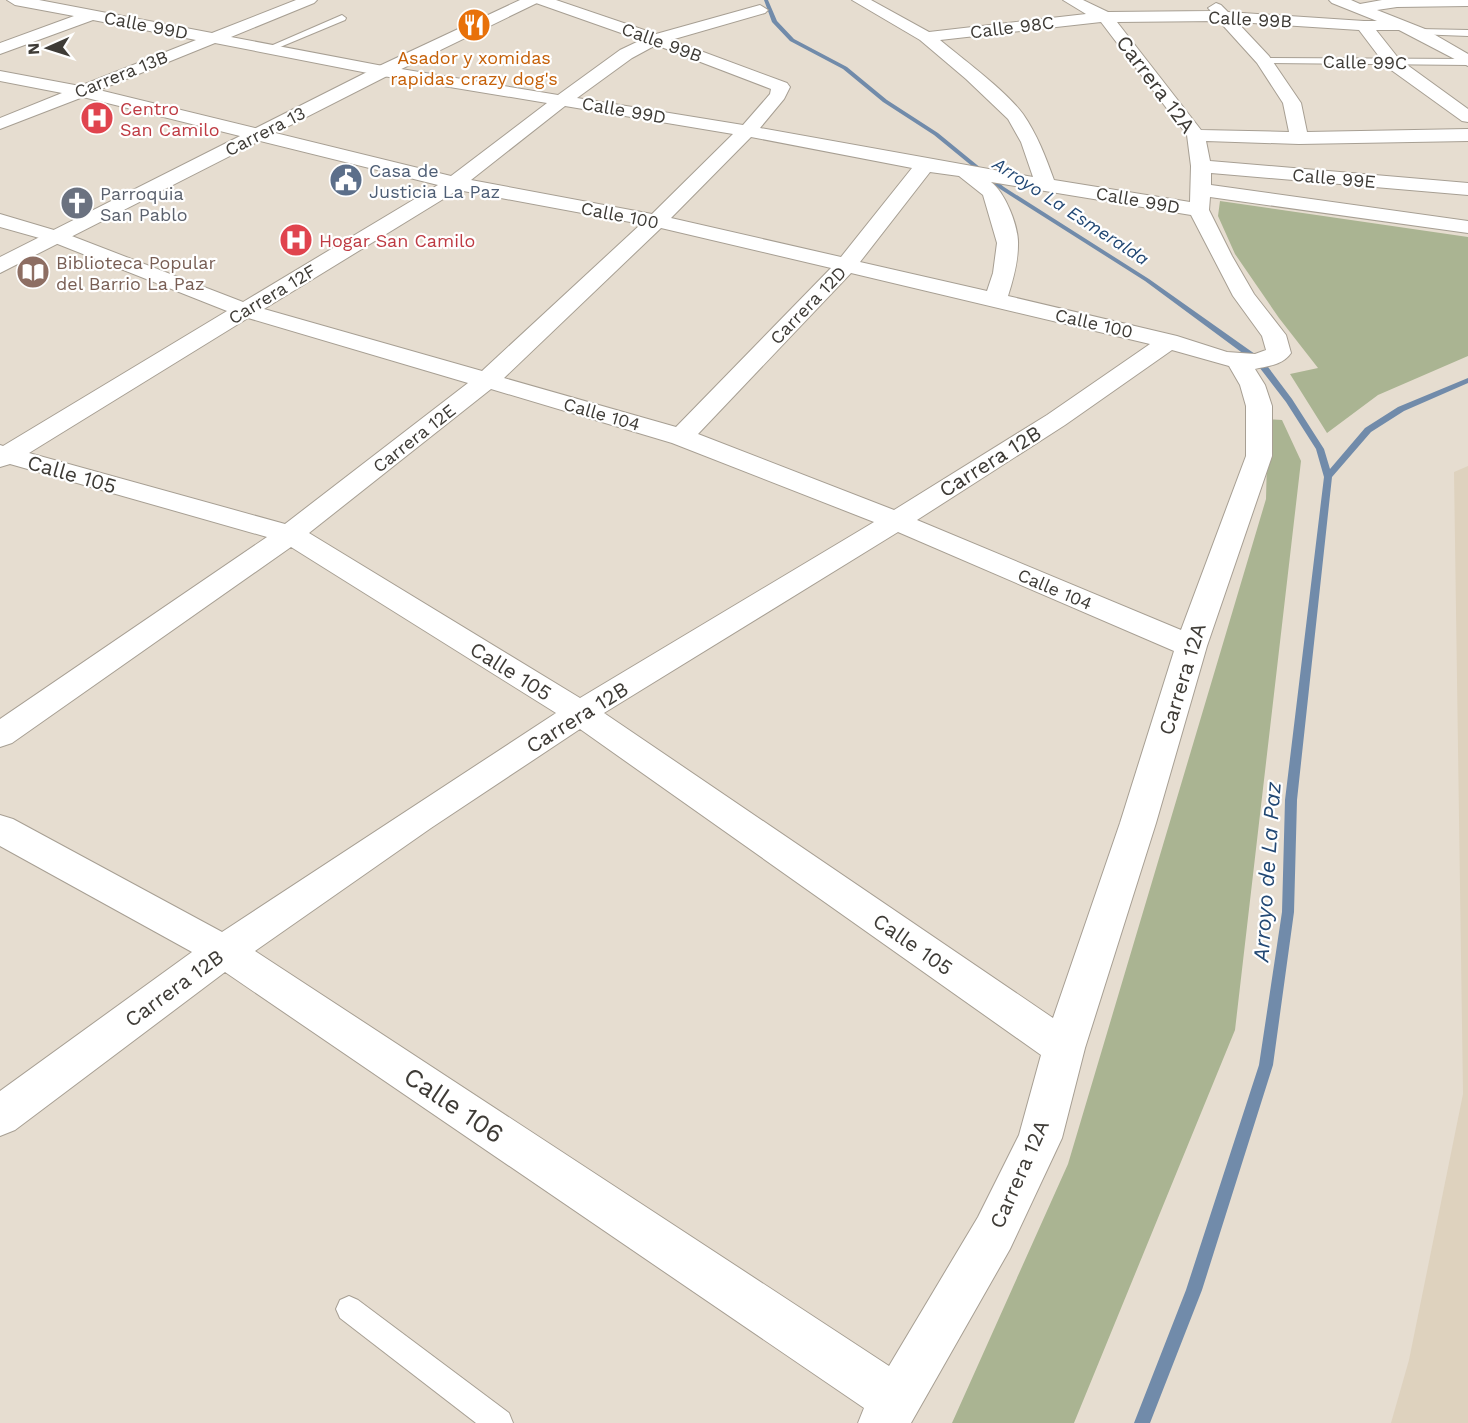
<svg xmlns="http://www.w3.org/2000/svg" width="1468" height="1423" viewBox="0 0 1468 1423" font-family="'Work Sans',sans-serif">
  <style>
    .built { fill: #ded2be }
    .green { fill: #aab492 }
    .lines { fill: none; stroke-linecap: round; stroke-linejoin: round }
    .stream { fill: #718baa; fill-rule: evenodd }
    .service-casing { stroke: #a79f93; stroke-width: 2 }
    .minor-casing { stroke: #a79f93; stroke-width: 2 }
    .tertiary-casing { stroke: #a79f93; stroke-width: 2 }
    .service { fill: #fff; fill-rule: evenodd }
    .minor { fill: #fff; fill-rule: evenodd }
    .tertiary { fill: #fff; fill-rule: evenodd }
    .labels { text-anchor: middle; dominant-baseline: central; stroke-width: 4.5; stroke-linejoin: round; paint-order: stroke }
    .far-street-label { font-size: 18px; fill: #3e3b36; stroke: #fff }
    .far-food-label { font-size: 18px; fill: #c56008; stroke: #fff }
    .far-health-label { font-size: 18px; fill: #be3a42; stroke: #fff; text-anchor: start }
    .far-service-label { font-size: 18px; fill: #4e5e75; stroke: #fff; text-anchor: start }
    .far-worship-label { font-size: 18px; fill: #5b616d; stroke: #fff; text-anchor: start }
    .far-water-label { font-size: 18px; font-style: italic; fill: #224874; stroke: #fff }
    .far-education-label { font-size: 18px; fill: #785e54; stroke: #fff; text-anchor: start }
    .street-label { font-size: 21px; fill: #3e3b36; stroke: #fff }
    .water-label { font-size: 22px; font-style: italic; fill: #224874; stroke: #fff }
    .near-street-label { font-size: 26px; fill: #3e3b36; stroke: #fff }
  </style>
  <rect width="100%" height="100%" fill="#e6ddd0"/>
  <polygon class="built" points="1468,466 1468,1423 1391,1423 1409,1360 1463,1094 1454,472"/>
  <g class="green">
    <polygon points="1220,201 1468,237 1468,356 1378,395 1327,433 1290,374 1318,368 1279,318 1235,254 1218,216"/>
    <polygon points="1268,419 1282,420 1301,461 1235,1030 1074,1423 952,1423 1068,1164 1266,499"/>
  </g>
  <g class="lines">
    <polygon class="stream" points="764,0 768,0 777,21 794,39 847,67 887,100 938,133 1004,187 1149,279 1262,359 1292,399 1324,449 1330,469 1365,428 1398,407 1468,378 1468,383 1404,411 1371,432 1332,477 1297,800 1294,912 1273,1065 1202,1290 1150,1423 1134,1423 1186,1290 1259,1065 1282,912 1285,800 1324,477 1316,449 1286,402 1256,363 1145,281 1000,189 934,135 883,102 843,69 790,41 772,22"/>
    <defs>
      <g id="service">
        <polygon points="342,15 346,18 345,20 273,50 266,48"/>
        <polygon points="1419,29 1468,30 1468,36 1416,34 1416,30"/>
        <polygon points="1260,58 1468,59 1468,65 1263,63 1260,62"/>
        <polygon points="349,1296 358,1300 509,1413 513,1423 476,1423 340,1318 336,1309 340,1300"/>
      </g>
      <path id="minor" d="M 7,0 L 39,0 L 212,33 L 296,0 L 317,0 L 314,3 L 231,37 L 383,66 L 558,95 L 620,50 L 641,40 L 536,3 L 533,0 L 556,0 L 656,34 L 760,5 L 768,10 L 765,13 L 671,40 L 787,83 L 790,87 L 784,99 L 760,128 L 1033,177 L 1021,142 L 1008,119 L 966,79 L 920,40 L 852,0 L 871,0 L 929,32 L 1086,14 L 1063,0 L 1083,0 L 1108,12 L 1211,11 L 1208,8 L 1216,3 L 1221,5 L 1228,12 L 1364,21 L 1377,21 L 1332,3 L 1329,0 L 1351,0 L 1360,4 L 1382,0 L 1468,0 L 1468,6 L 1397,7 L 1377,10 L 1425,29 L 1468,54 L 1468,66 L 1399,30 L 1376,30 L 1399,59 L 1468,109 L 1468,122 L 1462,121 L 1387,67 L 1359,30 L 1237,22 L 1269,56 L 1301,103 L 1307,132 L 1468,129 L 1468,141 L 1299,144 L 1206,141 L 1210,161 L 1468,183 L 1468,195 L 1211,173 L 1211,185 L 1468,221 L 1468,233 L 1210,197 L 1209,210 L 1232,256 L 1254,294 L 1286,335 L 1291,353 C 1283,365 1268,366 1255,369 L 1265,385 L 1272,406 L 1272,456 L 1207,646 L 1156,823 L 1085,1048 L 1062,1138 L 1010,1249 L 911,1423 L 858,1423 L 864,1408 L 225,972 L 15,1130 L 0,1136 L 0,1091 L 192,952 L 0,846 L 0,815 L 13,819 L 222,932 L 556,713 L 291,547 L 12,743 L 0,747 L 0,719 L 267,537 L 10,464 L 0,467 L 0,445 L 3,446 L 227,311 L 50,241 L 0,227 L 0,214 L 64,233 L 243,302 L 438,185 L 83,97 L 0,129 L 0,118 L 62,93 L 0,81 L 0,71 L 80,86 L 196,40 L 93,20 L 0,54 L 0,43 L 74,16 L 15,5 ZM 1219,21 L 1257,63 L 1283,103 L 1289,132 L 1201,130 L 1117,22 ZM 1101,22 L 1187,135 L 1191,166 L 1190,202 L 1054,180 C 1046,158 1037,134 1023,114 C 1004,89 964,60 940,40 ZM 215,43 L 383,76 L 547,103 L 451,176 L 99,90 ZM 656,45 L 771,89 L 770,94 L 743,125 L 577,98 L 632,58 ZM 565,106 L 733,134 L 652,214 L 471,180 ZM 751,137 L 912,168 L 841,257 L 671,218 ZM 930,172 L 959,176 L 983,195 L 997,243 L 993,273 L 987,291 L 860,262 ZM 991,182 L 1191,215 L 1233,296 L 1262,336 L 1266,350 L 1255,354 L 1227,352 L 1177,336 L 1008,296 C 1013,280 1018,263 1018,245 C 1019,227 1005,192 991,182 ZM 458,190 L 641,224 L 482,371 L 264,309 ZM 661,228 L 831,268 L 676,427 L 504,378 ZM 851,273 L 1150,344 L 1047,415 L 894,510 L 698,434 ZM 248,318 L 468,383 L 285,524 L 29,453 ZM 1172,350 L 1229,366 L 1240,385 L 1246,406 L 1246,456 L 1181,630 L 917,520 L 1065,425 ZM 491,389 L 672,443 L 874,522 L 580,698 L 309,533 ZM 898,532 L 1174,651 L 1120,823 L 1053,1018 L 604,713 ZM 580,729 L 1041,1055 L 1019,1135 L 978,1217 L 889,1366 L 255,951 L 431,828 Z"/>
      <polygon id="tertiary" points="520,0 540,0 537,3 389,75 0,273 0,257 377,67"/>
    </defs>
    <use href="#service" class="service-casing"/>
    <use href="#minor" class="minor-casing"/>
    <use href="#tertiary" class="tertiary-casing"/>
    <use href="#service" class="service"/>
    <use href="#minor" class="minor"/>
    <use href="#tertiary" class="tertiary"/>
  </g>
  <defs>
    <symbol id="restaurant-disc" viewBox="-11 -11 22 22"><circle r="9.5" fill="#e8710a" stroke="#fff"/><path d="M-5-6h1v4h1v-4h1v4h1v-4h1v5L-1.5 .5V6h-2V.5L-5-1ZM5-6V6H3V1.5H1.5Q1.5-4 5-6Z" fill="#fff"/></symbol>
    <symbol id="hospital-disc" viewBox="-11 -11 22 22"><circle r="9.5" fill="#e0444e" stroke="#fff"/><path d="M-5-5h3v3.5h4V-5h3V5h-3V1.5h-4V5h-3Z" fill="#fff"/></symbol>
    <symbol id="civic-disc" viewBox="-11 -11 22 22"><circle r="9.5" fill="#5c6f8a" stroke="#fff"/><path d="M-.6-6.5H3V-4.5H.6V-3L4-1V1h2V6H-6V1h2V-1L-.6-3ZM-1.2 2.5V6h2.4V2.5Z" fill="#fff"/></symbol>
    <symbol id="church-disc" viewBox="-11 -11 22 22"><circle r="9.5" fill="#6b7280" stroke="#fff"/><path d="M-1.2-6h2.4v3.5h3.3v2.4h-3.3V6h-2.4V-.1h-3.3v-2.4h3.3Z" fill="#fff"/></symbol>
    <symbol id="library-disc" viewBox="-11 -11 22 22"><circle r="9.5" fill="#8d6e63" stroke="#fff"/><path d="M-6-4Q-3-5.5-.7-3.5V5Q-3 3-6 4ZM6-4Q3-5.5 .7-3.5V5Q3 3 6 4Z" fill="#fff"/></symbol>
  </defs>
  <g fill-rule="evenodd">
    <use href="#restaurant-disc" x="455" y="6" width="38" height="38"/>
    <use href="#hospital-disc" x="78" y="99" width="38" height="38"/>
    <use href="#civic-disc" x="327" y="161" width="38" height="38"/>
    <use href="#church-disc" x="58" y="184" width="38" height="38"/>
    <use href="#hospital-disc" x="277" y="221" width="38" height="38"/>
    <use href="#library-disc" x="14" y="253" width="38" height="38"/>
  </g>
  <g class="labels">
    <g class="far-street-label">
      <text transform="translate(1250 19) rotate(3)">Calle 99B</text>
      <text transform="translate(146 25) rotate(11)">Calle 99D</text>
      <text transform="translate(1012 27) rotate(-7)">Calle 98C</text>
      <text transform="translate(662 42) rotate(20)">Calle 99B</text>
      <text transform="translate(1365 62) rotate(1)">Calle 99C</text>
      <text transform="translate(121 74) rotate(-22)">Carrera 13B</text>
      <text transform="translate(624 110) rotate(10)">Calle 99D</text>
      <text transform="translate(265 131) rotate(-27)">Carrera 13</text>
      <text transform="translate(1334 178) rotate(5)">Calle 99E</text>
      <text transform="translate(1138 200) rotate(10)">Calle 99D</text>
      <text transform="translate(620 215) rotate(11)">Calle 100</text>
      <text transform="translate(272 294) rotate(-31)">Carrera 12F</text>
      <text transform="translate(808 305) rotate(-46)">Carrera 12D</text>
      <text transform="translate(1094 323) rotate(13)">Calle 100</text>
      <text transform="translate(602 414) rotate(16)">Calle 104</text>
      <text transform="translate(414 438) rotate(-38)">Carrera 12E</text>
      <text transform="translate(1055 589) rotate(23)">Calle 104</text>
    </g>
    <g class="far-food-label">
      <text x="474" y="57">Asador y xomidas<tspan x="474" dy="21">rapidas crazy dog's</tspan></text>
    </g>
    <g class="far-health-label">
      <text x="120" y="108">Centro<tspan x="120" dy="21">San Camilo</tspan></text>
      <text x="319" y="240">Hogar San Camilo</text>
    </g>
    <g class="far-service-label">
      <text x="369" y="170">Casa de<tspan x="369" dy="21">Justicia La Paz</tspan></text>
    </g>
    <g class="far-worship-label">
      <text x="100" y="193">Parroquia<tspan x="100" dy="21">San Pablo</tspan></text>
    </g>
    <g class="far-water-label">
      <text transform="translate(1071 211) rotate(33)">Arroyo La Esmeralda</text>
    </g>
    <g class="far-education-label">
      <text x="56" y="262">Biblioteca Popular<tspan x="56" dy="21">del Barrio La Paz</tspan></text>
    </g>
    <g class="street-label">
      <text transform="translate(1156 84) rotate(53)">Carrera 12A</text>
      <text transform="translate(990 461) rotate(-32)">Carrera 12B</text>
      <text transform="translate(72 474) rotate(16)">Calle 105</text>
      <text transform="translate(511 671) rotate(32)">Calle 105</text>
      <text transform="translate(1182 679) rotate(-73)">Carrera 12A</text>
      <text transform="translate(577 717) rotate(-32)">Carrera 12B</text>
      <text transform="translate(913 944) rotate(35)">Calle 105</text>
      <text transform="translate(174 988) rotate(-36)">Carrera 12B</text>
      <text transform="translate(1019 1174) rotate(-66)">Carrera 12A</text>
    </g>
    <g class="water-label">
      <text transform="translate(1267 872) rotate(-86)">Arroyo de La Paz</text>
    </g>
    <g class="near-street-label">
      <text transform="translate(454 1105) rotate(34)">Calle 106</text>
    </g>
  </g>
  <g transform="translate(48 48) rotate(267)" stroke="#ffffff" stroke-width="4.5" paint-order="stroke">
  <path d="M0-4.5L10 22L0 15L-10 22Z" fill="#3e3b36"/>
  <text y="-9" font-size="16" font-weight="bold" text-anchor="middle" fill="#3e3b36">N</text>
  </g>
</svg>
